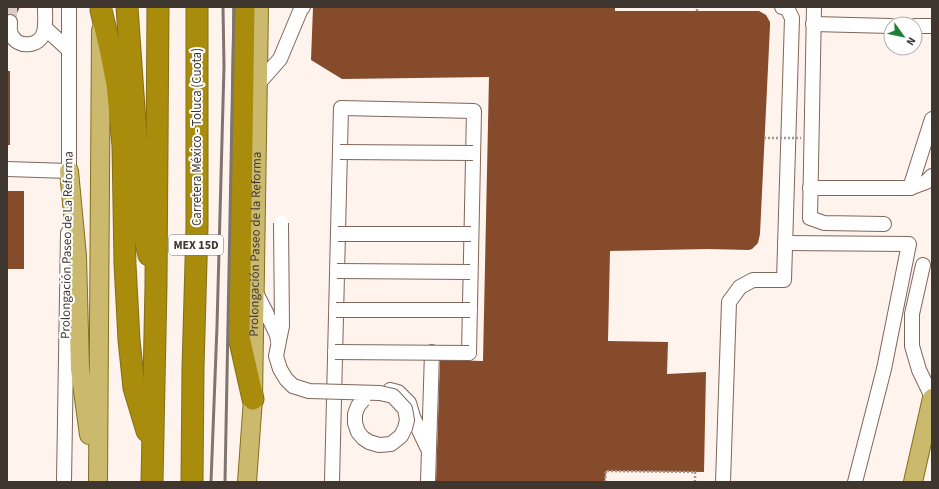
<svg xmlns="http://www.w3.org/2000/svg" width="939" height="489" viewBox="0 0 939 489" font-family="'Source Sans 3',sans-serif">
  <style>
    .building { fill: #864b2a }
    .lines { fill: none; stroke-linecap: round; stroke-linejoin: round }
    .minor-tunnel { stroke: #d9cdc8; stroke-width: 14; stroke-dasharray: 14 7; stroke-linecap: butt }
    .minor-casing { stroke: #7f665a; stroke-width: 16 }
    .major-casing { stroke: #846e19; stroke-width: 20 }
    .highway-casing { stroke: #846e19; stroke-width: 23 }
    .path { stroke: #9f948e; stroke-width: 2.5; stroke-dasharray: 2 2; stroke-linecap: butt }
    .minor { stroke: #fff; stroke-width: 14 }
    .major { stroke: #cbba6d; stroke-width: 18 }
    .highway { stroke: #a98c0c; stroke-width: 21 }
    .rail { stroke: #7f746e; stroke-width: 3 }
    .minor-bridge-casing { stroke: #7f665a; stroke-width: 16; stroke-linecap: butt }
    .path-bridge { stroke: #9f948e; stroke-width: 2.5; stroke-dasharray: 2 2; stroke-linecap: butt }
    .minor-bridge { stroke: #fff; stroke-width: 14 }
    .labels { text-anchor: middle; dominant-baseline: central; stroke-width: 4; stroke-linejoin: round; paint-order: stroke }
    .shield { fill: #fff; stroke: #79726e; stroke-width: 1 }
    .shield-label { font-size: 12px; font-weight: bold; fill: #403630 }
    .street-label { font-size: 13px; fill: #403630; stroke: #fff }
  </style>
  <rect width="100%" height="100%" fill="#fff3ee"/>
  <g class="building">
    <polygon points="7,7 20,7 15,17 7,24"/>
    <polygon points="313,7 615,7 615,11 759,11 766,15 770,22 770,26 760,234 758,243 752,249 749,250 708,249 610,251 608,341 668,342 667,374 706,372 704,472 606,471 605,482 436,482 440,360 483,361 489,77 342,79 311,60"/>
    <rect x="7" y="71" width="3" height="74"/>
    <rect x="7" y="191" width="17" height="78"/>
  </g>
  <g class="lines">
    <polyline class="minor-tunnel" points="10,7 10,22"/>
    <defs>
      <g id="minor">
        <polyline points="814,7 810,218 824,223 884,224"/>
        <path d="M 10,22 C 10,26 9,30 11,34 C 17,49 40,47 44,32 C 46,24 45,15 45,7"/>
        <polyline points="813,24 891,26"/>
        <polyline points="915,26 932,26"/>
        <polyline points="45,28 69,50"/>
        <polyline points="257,85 280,59 301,9 303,7"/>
        <polyline points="7,169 69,171"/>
        <polyline points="69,181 69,7"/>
        <polyline points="810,188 910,188 932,119"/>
        <polyline points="910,188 926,182 932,176"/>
        <polyline points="785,243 909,244 884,369 855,482"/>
        <polyline points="923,265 912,314 912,346 919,370 932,397"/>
        <polyline points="255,291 270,320"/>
        <polyline points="390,390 398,392 409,403 413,417 427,447"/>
        <polyline points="64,482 68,233"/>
        <polyline points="332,482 341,108 474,111 469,353"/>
        <polyline points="428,482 432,352"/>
        <polyline points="723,482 729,302 740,287 753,280 784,280 792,18 787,8 782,7"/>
      </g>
      <g id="major">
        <polyline points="69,171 77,256 80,369 89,435"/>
        <polyline points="98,482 101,30"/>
        <path id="s1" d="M 247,482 L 253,399 L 259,7"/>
        <polyline points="913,482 932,398"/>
      </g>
      <g id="highway">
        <polyline points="127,7 137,151 142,226 149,255"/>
        <polyline points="244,7 239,337 253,399"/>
        <polyline points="101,10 110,48 117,84 123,146 125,264 129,340 134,388 147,431"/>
        <polyline points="152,482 156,285 158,7"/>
        <polyline points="192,482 193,368 197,227 197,7"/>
      </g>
    </defs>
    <use href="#minor" class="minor-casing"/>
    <use href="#major" class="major-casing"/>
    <use href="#highway" class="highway-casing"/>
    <g class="path">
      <polyline points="697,11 697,7"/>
      <polyline points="605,482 606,471 695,472 695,482"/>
    </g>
    <use href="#minor" class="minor"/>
    <use href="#major" class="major"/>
    <use href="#highway" class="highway"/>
    <g class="rail">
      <polyline points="211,482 217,326 224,66 223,7"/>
      <polyline points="225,482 234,7"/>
    </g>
    <defs>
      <g id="minor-bridge">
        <polyline points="340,152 473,153"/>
        <polyline points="281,223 282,326 276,356 280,369 286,379 293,386 309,391 380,393 393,396 405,409 407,420 405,428 401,436 391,444 379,445 369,442 363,438 358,432 355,423 355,414 358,406 363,400"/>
        <polyline points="338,234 471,234"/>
        <polyline points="337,271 470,272"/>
        <polyline points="336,310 470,310"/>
        <polyline points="270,320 277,335 278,341"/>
        <polyline points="335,352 469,353"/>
      </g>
    </defs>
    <use href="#minor-bridge" class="minor-bridge-casing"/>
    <polyline class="path-bridge" points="764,138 801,138"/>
    <use href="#minor-bridge" class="minor-bridge"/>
  </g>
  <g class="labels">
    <rect class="shield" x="169" y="235" width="54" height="20" rx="3"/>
    <g class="shield-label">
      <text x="196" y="245">MEX 15D</text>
    </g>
    <g class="street-label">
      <text transform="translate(197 137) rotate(-90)">Carretera México - Toluca (Cuota)</text>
      <text transform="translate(67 245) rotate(-89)">Prolongación Paseo de La Reforma</text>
      <text stroke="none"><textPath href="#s1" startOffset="238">Prolongación Paseo de la Reforma</textPath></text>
    </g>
  </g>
  <rect width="939" height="489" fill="none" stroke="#403630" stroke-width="16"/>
  <g transform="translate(903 36) rotate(123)"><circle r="19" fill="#ffffff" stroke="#b3afac"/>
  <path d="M0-3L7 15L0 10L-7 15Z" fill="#1d8034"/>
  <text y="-6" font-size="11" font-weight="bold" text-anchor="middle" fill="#403630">N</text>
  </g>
</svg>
